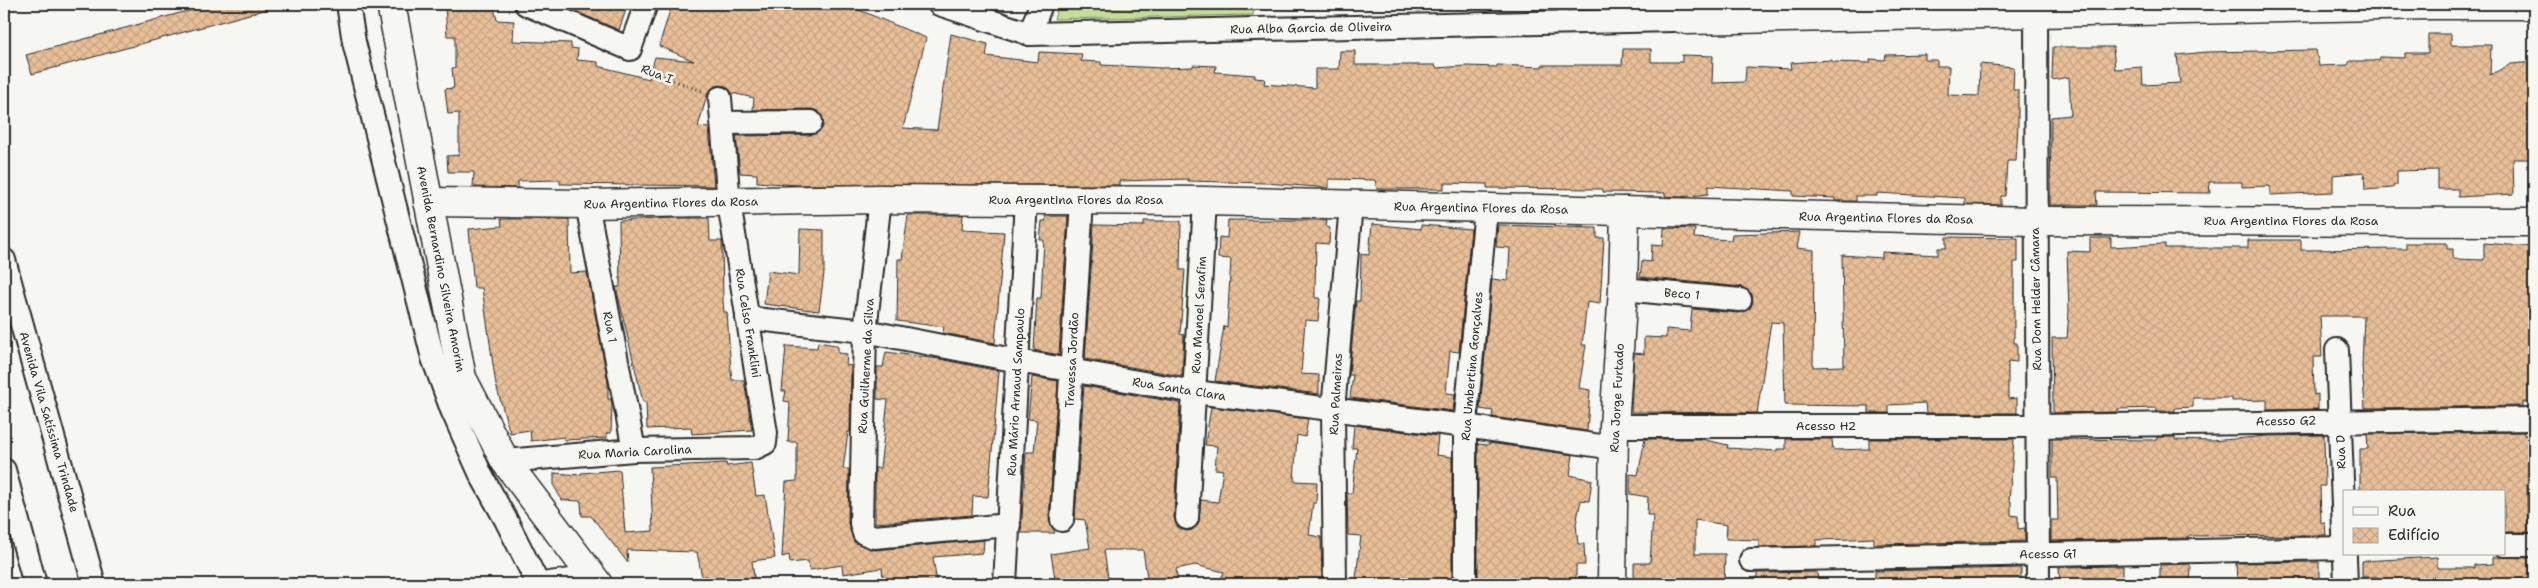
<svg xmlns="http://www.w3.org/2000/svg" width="2538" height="588" viewBox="0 0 2538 588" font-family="'Shantell Sans',sans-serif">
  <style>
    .park { fill: url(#park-tufts); stroke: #778560 }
    .building { fill: url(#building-cross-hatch); stroke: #2b2b2b }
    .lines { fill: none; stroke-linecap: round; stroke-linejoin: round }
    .street-casing { stroke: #2b2b2b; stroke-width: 26 }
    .secondary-casing { stroke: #2b2b2b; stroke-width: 31 }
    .path { stroke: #2b2b2b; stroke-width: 3; stroke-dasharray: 1 4; stroke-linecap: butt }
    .street { stroke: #f6f6f2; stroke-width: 22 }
    .secondary { stroke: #f6f6f2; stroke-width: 28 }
    .labels { text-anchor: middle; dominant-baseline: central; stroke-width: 5; stroke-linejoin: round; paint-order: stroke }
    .street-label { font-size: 12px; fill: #2b2b2b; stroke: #f6f6f2 }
  </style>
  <defs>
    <pattern id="park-tufts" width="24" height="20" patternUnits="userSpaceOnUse" patternTransform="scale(1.25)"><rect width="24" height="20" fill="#c3df96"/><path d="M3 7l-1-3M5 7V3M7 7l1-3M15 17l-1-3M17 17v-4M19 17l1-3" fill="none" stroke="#a8c081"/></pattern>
    <pattern id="building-cross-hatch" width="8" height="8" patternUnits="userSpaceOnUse" patternTransform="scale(1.25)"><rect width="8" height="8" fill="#e8bf98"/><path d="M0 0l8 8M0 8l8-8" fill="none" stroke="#c7a483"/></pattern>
  </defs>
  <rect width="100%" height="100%" fill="#f6f6f2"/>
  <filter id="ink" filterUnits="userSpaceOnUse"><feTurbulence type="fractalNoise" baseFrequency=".02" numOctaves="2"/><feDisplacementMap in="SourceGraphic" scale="10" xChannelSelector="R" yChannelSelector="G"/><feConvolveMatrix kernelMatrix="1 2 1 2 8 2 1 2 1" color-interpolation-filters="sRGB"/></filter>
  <g filter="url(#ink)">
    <polygon class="park" points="1059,4 1256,4 1253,15 1054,19"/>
    <g class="building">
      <polygon points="213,4 271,4 271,8 32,74 26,55"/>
      <polygon points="445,4 493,4 497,20 514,21 513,41 571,43 571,48 578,49 577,60 598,62 598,66 649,79 655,57 694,61 659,46 672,4 845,4 926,38 903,128 937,130 951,34 988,44 986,56 1038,62 1039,52 1082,54 1081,61 1101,62 1101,65 1162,68 1193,67 1193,65 1216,66 1215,72 1255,75 1255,78 1265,79 1264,84 1315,88 1315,69 1339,69 1340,51 1355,51 1355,65 1435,65 1436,68 1466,66 1497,67 1497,65 1542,67 1542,65 1622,65 1623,49 1651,49 1651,62 1682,62 1682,55 1713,56 1712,83 1745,82 1746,67 1791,69 1790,63 1832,60 1832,62 1870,63 1870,59 1885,60 1886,55 1925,54 1925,60 1937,60 1937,66 1949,66 1948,95 1979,96 1980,64 2014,67 2013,90 2018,90 2018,124 2016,161 2007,161 2005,196 2001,196 2001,205 1965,204 1965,198 1877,193 1877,196 1856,196 1856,201 1835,201 1835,198 1793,196 1793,191 1708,186 1708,194 1680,197 1665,196 1665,193 1603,192 1603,189 1487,188 1487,184 1444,183 1444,189 1377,189 1375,180 1329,179 1329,188 1266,183 1188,181 1188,179 1119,181 1119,185 797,185 757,182 757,174 740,173 736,136 812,135 822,129 822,116 818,111 811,109 753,110 754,98 732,93 726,86 719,85 708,92 698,127 709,128 714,186 560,184 560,180 518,181 518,188 473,187 474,172 448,172 447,156 459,155 459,113 448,114 445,89 454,88 452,68 455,68 455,36 447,36"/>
      <polygon points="618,4 628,4 619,30 567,8"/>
      <polygon points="2428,34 2451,34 2451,45 2491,45 2490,75 2511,64 2534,62 2534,159 2513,159 2514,194 2458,197 2458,189 2438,189 2438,170 2397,171 2397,185 2393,186 2393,188 2365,190 2364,172 2333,175 2333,192 2270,195 2270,186 2242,187 2242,182 2209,182 2210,193 2096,192 2097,205 2050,205 2051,117 2071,115 2069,77 2052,80 2053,47 2113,47 2115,69 2142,67 2143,85 2180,83 2177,55 2206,52 2316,50 2319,66 2348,65 2350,61 2372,61 2379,60 2380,57 2405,58 2405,53 2428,53"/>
      <polygon points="908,215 963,215 962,230 1004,232 995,343 943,333 944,327 897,321 898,259 902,259"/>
      <polygon points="1045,216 1068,216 1059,355 1034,350 1037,298 1041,298 1044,240 1040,240 1042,221 1046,221"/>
      <polygon points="672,218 709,218 710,241 722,241 723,301 724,312 727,312 731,371 732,380 744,380 752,430 692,434 691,427 647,429 646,402 643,402 616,287 620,287 619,221"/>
      <polygon points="501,219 569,219 570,273 587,272 608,382 608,399 611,399 612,404 611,433 607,433 607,438 564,440 564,437 531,441 530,430 510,433 496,385 482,288 474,288 469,229 502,226"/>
      <polygon points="1228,220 1327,220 1326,227 1330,228 1329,244 1316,243 1315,288 1315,298 1320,298 1318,321 1305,320 1301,374 1319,375 1319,394 1215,381 1224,326 1227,327 1231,259 1218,258 1219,237 1227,238"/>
      <polygon points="1144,221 1181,221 1180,270 1185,270 1180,334 1184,335 1182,376 1085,359 1094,225 1144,226"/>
      <polygon points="1372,224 1421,229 1421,225 1471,229 1459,352 1450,351 1446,393 1455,394 1453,411 1350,398 1353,375 1349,375 1356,301 1360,301 1361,254 1369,255"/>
      <polygon points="1498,225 1597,228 1597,238 1604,238 1600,304 1587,302 1582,345 1586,345 1579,388 1590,390 1587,431 1492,417 1493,411 1480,409 1492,279 1508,281 1510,248 1496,247"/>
      <polygon points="1664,228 1695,229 1694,238 1731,240 1732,234 1800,232 1797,248 1814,250 1813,367 1844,366 1842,255 1882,258 1882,252 1938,255 1938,248 1946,248 1946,237 2018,238 2018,262 2014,262 2014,343 2017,343 2017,362 2008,361 2008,399 2017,398 2017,413 1926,413 1925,403 1889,405 1889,413 1869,413 1869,406 1785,405 1783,323 1771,322 1757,413 1631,412 1634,353 1644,354 1644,337 1666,338 1666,329 1690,331 1692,309 1739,313 1750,308 1753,302 1752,294 1742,287 1640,277 1642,261 1651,262 1652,245 1663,246"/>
      <polygon points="800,229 824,230 824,273 819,311 764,304 768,271 799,275"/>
      <polygon points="2090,238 2111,238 2111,247 2165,244 2165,248 2248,248 2248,240 2301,240 2301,250 2406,249 2406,243 2447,243 2447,249 2453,249 2453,259 2484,260 2484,243 2534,247 2534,402 2523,402 2523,406 2365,408 2362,366 2364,316 2320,316 2322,357 2313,357 2314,395 2318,394 2318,409 2267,410 2267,400 2232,401 2232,398 2193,398 2193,407 2175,408 2175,411 2156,411 2156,408 2118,409 2118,412 2053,413 2052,338 2067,338 2069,311 2067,251 2090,252"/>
      <polygon points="818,342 835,345 838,347 838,353 847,354 846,365 851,366 850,432 848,432 843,469 849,469 848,523 854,542 875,550 984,540 983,553 933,557 937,584 893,584 892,578 883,579 882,568 843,574 842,565 810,570 808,561 790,563 789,555 782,557 786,482 797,481 797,442 788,442 790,402 784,401 786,391 782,391 786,346 817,348"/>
      <polygon points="886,352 939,359 999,371 988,497 973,496 972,515 875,523 875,468 880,468 888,400 877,399 877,367 883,367"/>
      <polygon points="1032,377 1058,381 1049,519 1055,533 1021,533 1026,452 1034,452 1037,420 1028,419"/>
      <polygon points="1084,386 1180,403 1174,517 1176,524 1186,531 1192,530 1198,525 1201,500 1218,502 1223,470 1215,469 1217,446 1205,445 1211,407 1308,419 1305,437 1297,435 1294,481 1317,482 1316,503 1313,503 1309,535 1321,537 1322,584 1279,581 1279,584 1229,584 1220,581 1224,572 1195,565 1176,569 1178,584 1148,584 1143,550 1104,550 1109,584 1056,584 1051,554 1090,548 1085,520 1075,519"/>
      <polygon points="1354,425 1438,436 1436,455 1452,457 1452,584 1357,584 1356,578 1361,536 1348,535 1347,493 1352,493 1357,448 1352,448"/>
      <polygon points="2524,432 2524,435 2534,435 2534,483 2527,483 2528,532 2504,532 2504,492 2360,492 2360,449 2368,449 2367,434"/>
      <polygon points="2324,435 2325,486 2320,486 2321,523 2325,523 2326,535 2188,536 2188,538 2051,541 2051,520 2058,520 2057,478 2052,478 2052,439 2157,440 2157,437 2175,437 2175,440 2212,441 2267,436"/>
      <polygon points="1645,439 1701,439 1728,445 1727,448 1777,451 1777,449 1786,449 1786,439 1832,439 1833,450 1869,449 1869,439 2014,439 2009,501 2011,501 2011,515 2018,516 2018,529 2025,528 2025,541 1874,544 1874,538 1853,539 1816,540 1816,546 1759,547 1759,540 1726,539 1727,525 1695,520 1695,554 1725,554 1724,584 1634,584 1634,563 1650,563 1653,515 1647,515 1648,497 1630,494 1630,474 1638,475"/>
      <polygon points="1489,443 1573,455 1570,475 1592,480 1589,501 1581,500 1576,524 1578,544 1584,544 1585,565 1576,565 1576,584 1478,584 1478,444 1488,445"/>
      <polygon points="726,463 727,466 751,463 756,496 765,495 775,558 752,561 755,584 710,584 708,576 702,577 697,552 627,550 628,563 591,516 582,516 581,501 562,500 554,486 554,473 581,475 581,473 620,470 625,533 653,531 650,467"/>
      <polygon points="2437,557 2437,568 2474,568 2474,565 2493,564 2493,557 2528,558 2528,567 2534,567 2534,584 2377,584 2377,577 2362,577 2362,561"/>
      <polygon points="2319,562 2319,584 2237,584 2236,563"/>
      <polygon points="2189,564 2191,567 2190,584 2160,584 2160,565"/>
      <polygon points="2123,566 2123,584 2060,584 2059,567"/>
      <polygon points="2021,568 2021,583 1875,584 1875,571"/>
      <polygon points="1817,572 1818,584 1757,584 1757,573"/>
    </g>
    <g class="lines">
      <defs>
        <g id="street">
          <polyline points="348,4 354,42 433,358 452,410 481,475 506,520 538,584"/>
          <polyline points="526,4 630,49 646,4"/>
          <polyline points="939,4 1030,34 1673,20"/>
          <polyline points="2036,13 2038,584"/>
          <polyline points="1030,34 1041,4"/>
          <polyline points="723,123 811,122"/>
          <polyline points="880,199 865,331 861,523 864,533 874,537 1009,525"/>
          <polyline points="587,204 634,450"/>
          <polyline points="4,260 94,584"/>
          <polyline points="1623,289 1740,300"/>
          <polyline points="747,318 865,331 1018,361 1195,392 1465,426 1614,448"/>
          <polyline points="2337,350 2346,584"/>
          <polyline points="1614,426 2037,426 2534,419"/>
          <polyline points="505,461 634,450 755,448 765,443 766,433 729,203 720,98"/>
          <polyline points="4,470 35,584"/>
          <polyline points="1187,518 1205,201"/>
          <polyline points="1062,520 1082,201"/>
          <polyline points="2504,545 2534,545"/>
          <polyline points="1751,560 2344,548"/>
          <polyline points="542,584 592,577"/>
          <polyline points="1005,584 1026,200"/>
          <polyline points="1335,584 1333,410 1351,205"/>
          <polyline points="1465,584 1465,426 1486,209"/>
        </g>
        <g id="secondary">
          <polyline points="391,4 462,378 505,461 598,584"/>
          <polyline points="1635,4 1687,20 2430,5 2534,5"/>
          <polyline points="428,202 587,204 880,199 1205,201 2035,221 2534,222"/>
          <polyline points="1612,584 1614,426 1623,289 1625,211"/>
        </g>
      </defs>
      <use href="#street" class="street-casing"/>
      <use href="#secondary" class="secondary-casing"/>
      <polyline class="path" points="640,68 702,91"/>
      <use href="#street" class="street"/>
      <use href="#secondary" class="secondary"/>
    </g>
  </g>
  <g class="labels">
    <g class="street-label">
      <text transform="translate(1311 28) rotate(-1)">Rua Alba Garcia de Oliveira</text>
      <text transform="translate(657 74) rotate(21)">Rua I</text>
      <text x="1076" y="200">Rua Argentina Flores da Rosa</text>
      <text transform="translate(671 203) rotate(-1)">Rua Argentina Flores da Rosa</text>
      <text transform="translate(1481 208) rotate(1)">Rua Argentina Flores da Rosa</text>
      <text transform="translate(1886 218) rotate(1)">Rua Argentina Flores da Rosa</text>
      <text x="2291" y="221">Rua Argentina Flores da Rosa</text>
      <text transform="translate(441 269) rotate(79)">Avenida Bernardino Silveira Amorim</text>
      <text transform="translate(1682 294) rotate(5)">Beco 1</text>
      <text transform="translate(2036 299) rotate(-91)">Rua Dom Helder Câmara</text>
      <text transform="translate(1199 315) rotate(-87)">Rua Manoel Serafim</text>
      <text transform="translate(748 323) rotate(81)">Rua Celso Franklini</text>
      <text transform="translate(610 327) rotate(79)">Rua 1</text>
      <text transform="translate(1072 360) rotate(-87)">Travessa Jordão</text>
      <text transform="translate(866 366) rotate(-87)">Rua Guilherme da Silva</text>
      <text transform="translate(1472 366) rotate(-85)">Rua Umbertina Gonçalves</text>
      <text transform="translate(1179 389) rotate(9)">Rua Santa Clara</text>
      <text transform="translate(1016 392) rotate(-87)">Rua Mário Arnaud Sampaulo</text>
      <text transform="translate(1336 394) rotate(-87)">Rua Palmeiras</text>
      <text transform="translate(1617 398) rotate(-87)">Rua Jorge Furtado</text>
      <text transform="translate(2286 421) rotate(-1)">Acesso G2</text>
      <text transform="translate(49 422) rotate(74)">Avenida Vila Satíssima Trindade</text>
      <text x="1826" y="426">Acesso H2</text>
      <text transform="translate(635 452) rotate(-3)">Rua Maria Carolina</text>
      <text transform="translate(2341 452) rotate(-92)">Rua D</text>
      <text transform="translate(2048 554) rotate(-1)">Acesso G1</text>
    </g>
  </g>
  <rect width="2538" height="588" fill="none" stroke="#f6f6f2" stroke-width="20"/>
  <rect x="10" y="10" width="2518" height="568" fill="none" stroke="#2b2b2b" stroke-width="2" filter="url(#ink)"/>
  <rect x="2343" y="490" width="162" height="65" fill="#f6f6f2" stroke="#a5a5a2"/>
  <rect x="2353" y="507" width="25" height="8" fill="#f6f6f2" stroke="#a5a5a2"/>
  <text x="2388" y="516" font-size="15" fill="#2b2b2b">Rua</text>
  <rect x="2353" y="528" width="25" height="15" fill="url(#building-cross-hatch)" stroke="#a5a5a2"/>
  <text x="2388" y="540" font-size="15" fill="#2b2b2b">Edifício</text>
</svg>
